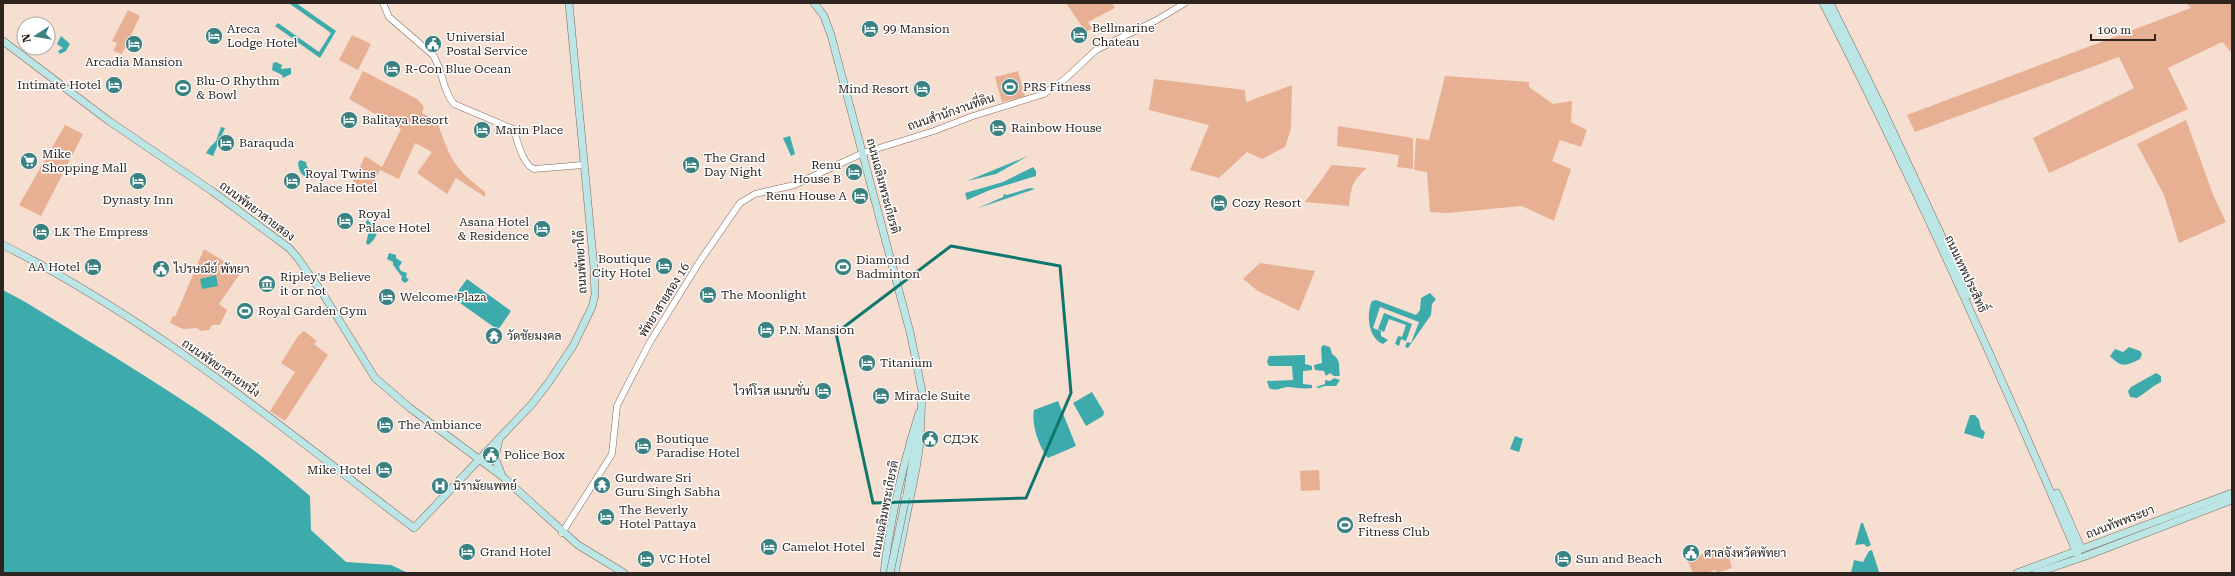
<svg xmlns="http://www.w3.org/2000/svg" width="2235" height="576" viewBox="0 0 2235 576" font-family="'Roboto Serif',Sarabun,serif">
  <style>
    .green { fill: #e8b093 }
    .water { fill: #3dabab }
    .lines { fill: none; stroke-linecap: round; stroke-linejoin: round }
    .tertiary-casing { stroke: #7e695e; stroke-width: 7 }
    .secondary-casing { stroke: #7e695e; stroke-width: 8 }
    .tertiary { stroke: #fff; stroke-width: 6 }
    .secondary { stroke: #bce6e6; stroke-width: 7 }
    .secondary-bridge-casing { stroke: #7e695e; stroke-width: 8; stroke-linecap: butt }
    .secondary-bridge { stroke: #bce6e6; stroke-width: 7 }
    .marked { fill: none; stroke: #0f766e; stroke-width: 3; stroke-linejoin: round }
    .labels { text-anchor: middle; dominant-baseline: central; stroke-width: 3; stroke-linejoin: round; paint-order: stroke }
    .poi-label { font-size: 12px; fill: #2e2520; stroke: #fff; text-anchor: start }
    .street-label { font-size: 12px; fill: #2e2520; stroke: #fff }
  </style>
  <rect width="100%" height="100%" fill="#f6ded1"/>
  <g class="green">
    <polygon points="1066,3 1112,3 1115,8 1088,22 1092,29 1086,32"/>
    <polygon points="2186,3 2232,3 2232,53 2222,42 2168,68 2188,109 2049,173 2033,138 2134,88 2119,57 1915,132 1907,115 2191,8"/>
    <polygon points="128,10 140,16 122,54 113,51 117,43 112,41"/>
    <polygon points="352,35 371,44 358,70 339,60"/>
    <path d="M 363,71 L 417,99 L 424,107 L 422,113 L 437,121 C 450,159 453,167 485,192 L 485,197 L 456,178 L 447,194 L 417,173 L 432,152 L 415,143 L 399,179 L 380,170 L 369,194 L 353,182 L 365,156 L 382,167 L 401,129 L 349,99 Z"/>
    <polygon points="1018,71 1025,97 1002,102 995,77"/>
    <polygon points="1445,76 1529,82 1529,87 1553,104 1572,101 1571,122 1587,130 1581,147 1560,140 1552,161 1571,169 1554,221 1522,206 1447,213 1430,212 1427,172 1414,170 1416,138 1429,140"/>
    <polygon points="1154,79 1245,90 1246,102 1292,85 1291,128 1285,147 1262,159 1247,152 1219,178 1190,170 1209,125 1149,110"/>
    <polygon points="2186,120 2214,197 2226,222 2179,243 2164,195 2137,144"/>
    <polygon points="65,125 83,134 41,216 19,205"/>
    <polygon points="1338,126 1413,138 1413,169 1397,167 1399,155 1337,146"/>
    <path d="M 1332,165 L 1367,168 C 1352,181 1351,187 1349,206 L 1305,202 Z"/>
    <polygon points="204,249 241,272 219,304 227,310 220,325 212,325 209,330 201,331 197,328 183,329 170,323 173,316 175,317"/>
    <polygon points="1260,263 1315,271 1299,311 1258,291 1243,279"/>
    <polygon points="304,331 317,341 314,344 328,355 285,421 270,411 295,372 281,363 298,336"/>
    <polygon points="1319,470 1320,490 1301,491 1300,471"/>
    <polygon points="1726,548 1732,568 1717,573 1716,570 1706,573 1693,573 1687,560 1689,558"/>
  </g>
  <g class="water">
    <polygon points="296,3 336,31 320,58 275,26 278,23 319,52 331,33 290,4"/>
    <polygon points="61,36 70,44 66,51 60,54 58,51 63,48 57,44"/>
    <polygon points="276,62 282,65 281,69 291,68 291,74 283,78 282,75 272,70 273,63"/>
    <polygon points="221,127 225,128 213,156 206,153 210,147 216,141"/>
    <polygon points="790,136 795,154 791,156 783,138"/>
    <polygon points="1028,156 996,174 967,181"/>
    <path d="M 300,160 L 306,162 L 307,167 L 315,173 L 313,180 C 303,177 299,173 298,163 Z"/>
    <polygon points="1033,167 1036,171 1036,176 990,190 967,200 965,193 1003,182"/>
    <polygon points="1030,188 1035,189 978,208 1003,197 1004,194 1007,195"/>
    <path d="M 368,220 L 376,230 L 378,228 C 378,234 373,242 368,245 L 366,243 L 368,235 L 366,221 Z"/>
    <polygon points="389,253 396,255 396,258 402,262 399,267 401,271 407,273 406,277 409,280 405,283 401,280 402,277 393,265 393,262 387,259"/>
    <polygon points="216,275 218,286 202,289 200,279"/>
    <polygon points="467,279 511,311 498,330 453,298"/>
    <path d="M 3,290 L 27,303 C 123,363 224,420 310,496 L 311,530 L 346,562 L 391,565 L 408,573 L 3,573 Z"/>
    <path d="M 1430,293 L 1436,299 L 1432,304 L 1431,315 L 1408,348 L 1405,347 L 1407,342 L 1411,343 L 1419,322 L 1380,307 L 1373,328 L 1381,331 L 1381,336 L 1388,340 L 1383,344 C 1368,338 1366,314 1372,301 L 1376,300 L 1416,315 L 1420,310 L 1421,298 Z"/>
    <polygon points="1384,313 1412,324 1406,341 1401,339 1399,346 1395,344 1398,336 1402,337 1406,325 1389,319 1384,332 1378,329"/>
    <path d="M 1323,345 L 1330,347 L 1332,354 C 1342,361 1338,365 1340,376 L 1334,376 L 1330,373 L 1326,376 L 1324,371 L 1315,370 L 1314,365 L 1322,363 L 1321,348 Z"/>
    <path d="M 2129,347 L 2140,351 L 2142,354 L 2140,359 C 2127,365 2122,369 2110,356 L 2115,349 L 2123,352 Z"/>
    <path d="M 1305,355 L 1305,364 L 1312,366 L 1312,370 L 1303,371 L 1303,384 L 1312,385 L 1312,388 C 1304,389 1297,388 1289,387 C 1281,387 1277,392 1269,388 L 1267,381 L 1293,380 L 1292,366 L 1269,366 L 1267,362 L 1269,356 Z"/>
    <path d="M 2156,373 L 2161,376 L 2161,382 C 2152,386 2146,393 2137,398 L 2130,397 L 2128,391 L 2131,387 Z"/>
    <polygon points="1334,378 1340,380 1336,386 1325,386 1319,388 1316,387 1325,384 1325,380 1330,381"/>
    <polygon points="1092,392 1104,412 1103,416 1086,426 1073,403"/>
    <path d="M 1058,401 L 1076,446 L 1048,458 C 1039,448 1031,423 1034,410 Z"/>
    <polygon points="1970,415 1975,415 1979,420 1981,429 1985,432 1983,439 1964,433"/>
    <polygon points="1515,436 1523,439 1519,452 1510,449"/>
    <polygon points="1861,523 1863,523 1871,545 1867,547 1864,544 1855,545"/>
    <polygon points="1872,550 1879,572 1851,573 1854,560 1863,562 1869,551"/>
  </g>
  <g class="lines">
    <defs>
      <g id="tertiary">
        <path d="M 383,3 L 389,17 L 433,55 C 443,70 442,90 454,104 L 513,129 C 518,141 522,164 534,169 L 583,165"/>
        <polyline points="562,533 612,454 617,406 628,384 650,342 700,261 740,203 755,194 794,185 863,153 934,131 973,116 1044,94 1065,79 1096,50 1155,21 1185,3"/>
      </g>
      <g id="secondary">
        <polyline points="814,3 824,16 831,35 911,336 922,391 920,443 916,469 895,573"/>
        <path d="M 1823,3 C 1916,185 1999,371 2079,558"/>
        <polyline points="1830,3 1881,106 1969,295"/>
        <polyline points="3,41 109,121 212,191 289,248 297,257 323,294 375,378 410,408 503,477 578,545 624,573"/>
        <path d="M 3,245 C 153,320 281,427 414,528 L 532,404 L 549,382 L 573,346 L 592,307 L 595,295 L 594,268 L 569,3"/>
        <polyline points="499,439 495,458 501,473"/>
        <polyline points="2057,493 2081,548"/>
        <polyline points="907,494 917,433"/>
        <polyline points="2086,556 2232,500"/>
        <path d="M 884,573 C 890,520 903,464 919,413"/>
        <polyline points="2017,573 2232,493"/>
        <polyline points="2036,573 2083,557"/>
      </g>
    </defs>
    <use href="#tertiary" class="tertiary-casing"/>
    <use href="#secondary" class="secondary-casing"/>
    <use href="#tertiary" class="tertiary"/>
    <use href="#secondary" class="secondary"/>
    <defs>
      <polyline id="secondary-bridge" points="890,573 906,497"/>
    </defs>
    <use href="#secondary-bridge" class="secondary-bridge-casing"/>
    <use href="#secondary-bridge" class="secondary-bridge"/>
  </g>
  <path class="marked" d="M 951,246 L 1060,266 L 1071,393 L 1026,498 L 873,503 L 836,333 Z"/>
  <defs>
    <symbol id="hotel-disc" viewBox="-11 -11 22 22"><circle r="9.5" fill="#3a8282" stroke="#fff"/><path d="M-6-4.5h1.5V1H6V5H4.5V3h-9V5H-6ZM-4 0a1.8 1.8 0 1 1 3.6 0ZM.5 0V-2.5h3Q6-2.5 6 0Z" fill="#fff"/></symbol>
    <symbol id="civic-disc" viewBox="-11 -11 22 22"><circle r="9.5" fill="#3a8282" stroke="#fff"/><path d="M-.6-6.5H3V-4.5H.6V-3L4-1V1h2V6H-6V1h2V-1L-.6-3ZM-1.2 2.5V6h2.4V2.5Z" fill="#fff"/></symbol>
    <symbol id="stadium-disc" viewBox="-11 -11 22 22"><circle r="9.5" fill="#3a8282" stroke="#fff"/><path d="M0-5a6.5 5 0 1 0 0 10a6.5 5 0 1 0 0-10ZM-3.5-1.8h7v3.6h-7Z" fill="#fff"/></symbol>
    <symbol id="supermarket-disc" viewBox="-11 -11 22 22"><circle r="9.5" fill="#3a8282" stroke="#fff"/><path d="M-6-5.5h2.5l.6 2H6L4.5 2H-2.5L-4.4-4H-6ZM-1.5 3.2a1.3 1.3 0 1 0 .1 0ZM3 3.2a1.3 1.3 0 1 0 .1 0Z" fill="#fff"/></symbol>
    <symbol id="museum-disc" viewBox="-11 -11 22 22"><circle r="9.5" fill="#3a8282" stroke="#fff"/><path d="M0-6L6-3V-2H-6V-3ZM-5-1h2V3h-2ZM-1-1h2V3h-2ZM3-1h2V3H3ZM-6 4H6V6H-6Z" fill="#fff"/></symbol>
    <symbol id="temple-disc" viewBox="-11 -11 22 22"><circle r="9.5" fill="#3a8282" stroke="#fff"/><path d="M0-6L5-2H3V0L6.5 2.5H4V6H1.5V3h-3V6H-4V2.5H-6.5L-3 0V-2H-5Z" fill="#fff"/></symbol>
    <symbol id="hospital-disc" viewBox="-11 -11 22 22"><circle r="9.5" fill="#3a8282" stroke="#fff"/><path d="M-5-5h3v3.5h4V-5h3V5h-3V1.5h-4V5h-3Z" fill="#fff"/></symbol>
  </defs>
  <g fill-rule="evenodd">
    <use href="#hotel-disc" x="860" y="19" width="20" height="20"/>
    <use href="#hotel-disc" x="1069" y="25" width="20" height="20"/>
    <use href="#hotel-disc" x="204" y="26" width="20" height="20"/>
    <use href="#hotel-disc" x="124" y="34" width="20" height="20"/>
    <use href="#civic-disc" x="423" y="34" width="20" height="20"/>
    <use href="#hotel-disc" x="382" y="59" width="20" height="20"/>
    <use href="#hotel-disc" x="104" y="75" width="20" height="20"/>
    <use href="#stadium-disc" x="1000" y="77" width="20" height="20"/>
    <use href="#stadium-disc" x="173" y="78" width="20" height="20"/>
    <use href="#hotel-disc" x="912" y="79" width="20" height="20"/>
    <use href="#hotel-disc" x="339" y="110" width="20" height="20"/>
    <use href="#hotel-disc" x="988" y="118" width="20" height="20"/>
    <use href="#hotel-disc" x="472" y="120" width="20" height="20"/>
    <use href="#hotel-disc" x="216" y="133" width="20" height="20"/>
    <use href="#supermarket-disc" x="19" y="151" width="20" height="20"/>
    <use href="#hotel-disc" x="681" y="155" width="20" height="20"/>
    <use href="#hotel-disc" x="844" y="162" width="20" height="20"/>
    <use href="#hotel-disc" x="128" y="171" width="20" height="20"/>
    <use href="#hotel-disc" x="282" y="171" width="20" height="20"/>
    <use href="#hotel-disc" x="850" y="186" width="20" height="20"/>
    <use href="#hotel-disc" x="1209" y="193" width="20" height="20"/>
    <use href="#hotel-disc" x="335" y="211" width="20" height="20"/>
    <use href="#hotel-disc" x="532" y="219" width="20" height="20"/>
    <use href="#hotel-disc" x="31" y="222" width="20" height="20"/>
    <use href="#hotel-disc" x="654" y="256" width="20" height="20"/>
    <use href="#hotel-disc" x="83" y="257" width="20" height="20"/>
    <use href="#stadium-disc" x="833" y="257" width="20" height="20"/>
    <use href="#civic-disc" x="151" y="259" width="20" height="20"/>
    <use href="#museum-disc" x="257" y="274" width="20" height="20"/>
    <use href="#hotel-disc" x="698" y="285" width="20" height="20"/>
    <use href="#hotel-disc" x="377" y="287" width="20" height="20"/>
    <use href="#stadium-disc" x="235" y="301" width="20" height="20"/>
    <use href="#hotel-disc" x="756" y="320" width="20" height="20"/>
    <use href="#temple-disc" x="484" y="326" width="20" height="20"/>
    <use href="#hotel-disc" x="857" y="353" width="20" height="20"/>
    <use href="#hotel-disc" x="813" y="381" width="20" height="20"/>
    <use href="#hotel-disc" x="871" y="386" width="20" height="20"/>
    <use href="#hotel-disc" x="375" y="415" width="20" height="20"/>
    <use href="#civic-disc" x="920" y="429" width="20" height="20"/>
    <use href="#hotel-disc" x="633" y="436" width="20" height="20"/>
    <use href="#civic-disc" x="481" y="445" width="20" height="20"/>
    <use href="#hotel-disc" x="374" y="460" width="20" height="20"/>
    <use href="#temple-disc" x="592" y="475" width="20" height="20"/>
    <use href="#hospital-disc" x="430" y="476" width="20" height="20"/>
    <use href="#hotel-disc" x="596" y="507" width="20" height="20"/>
    <use href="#stadium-disc" x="1335" y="515" width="20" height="20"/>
    <use href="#hotel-disc" x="759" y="537" width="20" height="20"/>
    <use href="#hotel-disc" x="457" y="542" width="20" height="20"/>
    <use href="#civic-disc" x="1681" y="543" width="20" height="20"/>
    <use href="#hotel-disc" x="636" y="549" width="20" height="20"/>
    <use href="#hotel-disc" x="1553" y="549" width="20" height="20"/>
  </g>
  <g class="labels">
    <g class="poi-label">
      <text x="1092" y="28">Bellmarine<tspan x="1092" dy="14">Chateau</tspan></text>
      <text x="227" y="29">Areca<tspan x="227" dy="14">Lodge Hotel</tspan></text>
      <text x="883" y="29">99 Mansion</text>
      <text x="446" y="37">Universial<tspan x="446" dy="14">Postal Service</tspan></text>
      <text x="134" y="62" text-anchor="middle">Arcadia Mansion</text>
      <text x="405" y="69">R-Con Blue Ocean</text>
      <text x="196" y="81">Blu-O Rhythm<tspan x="196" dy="14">&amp; Bowl</tspan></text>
      <text x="101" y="85" text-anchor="end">Intimate Hotel</text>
      <text x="1023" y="87">PRS Fitness</text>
      <text x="909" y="89" text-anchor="end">Mind Resort</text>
      <text x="362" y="120">Balitaya Resort</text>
      <text x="1011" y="128">Rainbow House</text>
      <text x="495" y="130">Marin Place</text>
      <text x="239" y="143">Baraquda</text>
      <text x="42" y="154">Mike<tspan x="42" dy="14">Shopping Mall</tspan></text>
      <text x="704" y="158">The Grand<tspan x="704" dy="14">Day Night</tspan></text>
      <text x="841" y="165" text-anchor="end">Renu<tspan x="841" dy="14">House B</tspan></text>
      <text x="305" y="174">Royal Twins<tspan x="305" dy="14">Palace Hotel</tspan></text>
      <text x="847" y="196" text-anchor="end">Renu House A</text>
      <text x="138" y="200" text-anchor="middle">Dynasty Inn</text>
      <text x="1232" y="203">Cozy Resort</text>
      <text x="358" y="214">Royal<tspan x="358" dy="14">Palace Hotel</tspan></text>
      <text x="529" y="222" text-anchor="end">Asana Hotel<tspan x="529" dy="14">&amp; Residence</tspan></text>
      <text x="54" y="232">LK The Empress</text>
      <text x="651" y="259" text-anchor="end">Boutique<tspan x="651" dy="14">City Hotel</tspan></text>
      <text x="856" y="260">Diamond<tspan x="856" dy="14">Badminton</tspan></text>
      <text x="80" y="267" text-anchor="end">AA Hotel</text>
      <text x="174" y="269">ไปรษณีย์ พัทยา</text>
      <text x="280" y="277">Ripley's Believe<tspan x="280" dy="14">it or not</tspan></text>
      <text x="721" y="295">The Moonlight</text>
      <text x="400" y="297">Welcome Plaza</text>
      <text x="258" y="311">Royal Garden Gym</text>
      <text x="779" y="330">P.N. Mansion</text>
      <text x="507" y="336">วัดชัยมงคล</text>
      <text x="880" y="363">Titanium</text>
      <text x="810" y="391" text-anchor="end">ไวท์โรส แมนชั่น</text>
      <text x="894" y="396">Miracle Suite</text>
      <text x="398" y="425">The Ambiance</text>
      <text x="656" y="439">Boutique<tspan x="656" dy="14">Paradise Hotel</tspan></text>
      <text x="943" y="439">СДЭК</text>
      <text x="504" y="455">Police Box</text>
      <text x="371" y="470" text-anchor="end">Mike Hotel</text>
      <text x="615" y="478">Gurdware Sri<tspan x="615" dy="14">Guru Singh Sabha</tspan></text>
      <text x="453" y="486">นิรามัยแพทย์</text>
      <text x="619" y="510">The Beverly<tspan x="619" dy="14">Hotel Pattaya</tspan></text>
      <text x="1358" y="518">Refresh<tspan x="1358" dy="14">Fitness Club</tspan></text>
      <text x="782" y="547">Camelot Hotel</text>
      <text x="480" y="552">Grand Hotel</text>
      <text x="1704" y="553">ศาลจังหวัดพัทยา</text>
      <text x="659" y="559">VC Hotel</text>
      <text x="1576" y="559">Sun and Beach</text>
    </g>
    <g class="street-label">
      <text transform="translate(951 112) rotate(-19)">ถนนสำนักงานที่ดิน</text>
      <text transform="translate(883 186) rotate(75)">ถนนเฉลิมพระเกียรติ</text>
      <text transform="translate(257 211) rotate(37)">ถนนพัทยาสายสอง</text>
      <text transform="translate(581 262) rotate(-93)">ถนนพัทยาใต้</text>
      <text transform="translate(1966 274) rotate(65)">ถนนเทพประสิทธิ์</text>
      <text transform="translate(664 300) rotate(-58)">พัทยาสายสอง 16</text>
      <text transform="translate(221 368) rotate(35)">ถนนพัทยาสายหนึ่ง</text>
      <text transform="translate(885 509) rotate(-79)">ถนนเฉลิมพระเกียรติ</text>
      <text transform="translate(2120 522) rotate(-21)">ถนนทัพพระยา</text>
    </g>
  </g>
  <rect width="2235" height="576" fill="none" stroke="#2e2520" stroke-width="8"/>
  <g transform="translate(36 36) rotate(258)"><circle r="19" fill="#ffffff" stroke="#aba8a6"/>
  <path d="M0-3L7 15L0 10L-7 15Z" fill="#3a8282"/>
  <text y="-6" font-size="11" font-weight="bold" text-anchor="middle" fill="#2e2520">N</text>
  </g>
  <path d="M2091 34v6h64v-6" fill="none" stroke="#2e2520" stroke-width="2"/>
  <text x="2097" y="34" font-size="12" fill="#2e2520" stroke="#ffffff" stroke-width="3" paint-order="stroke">100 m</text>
</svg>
